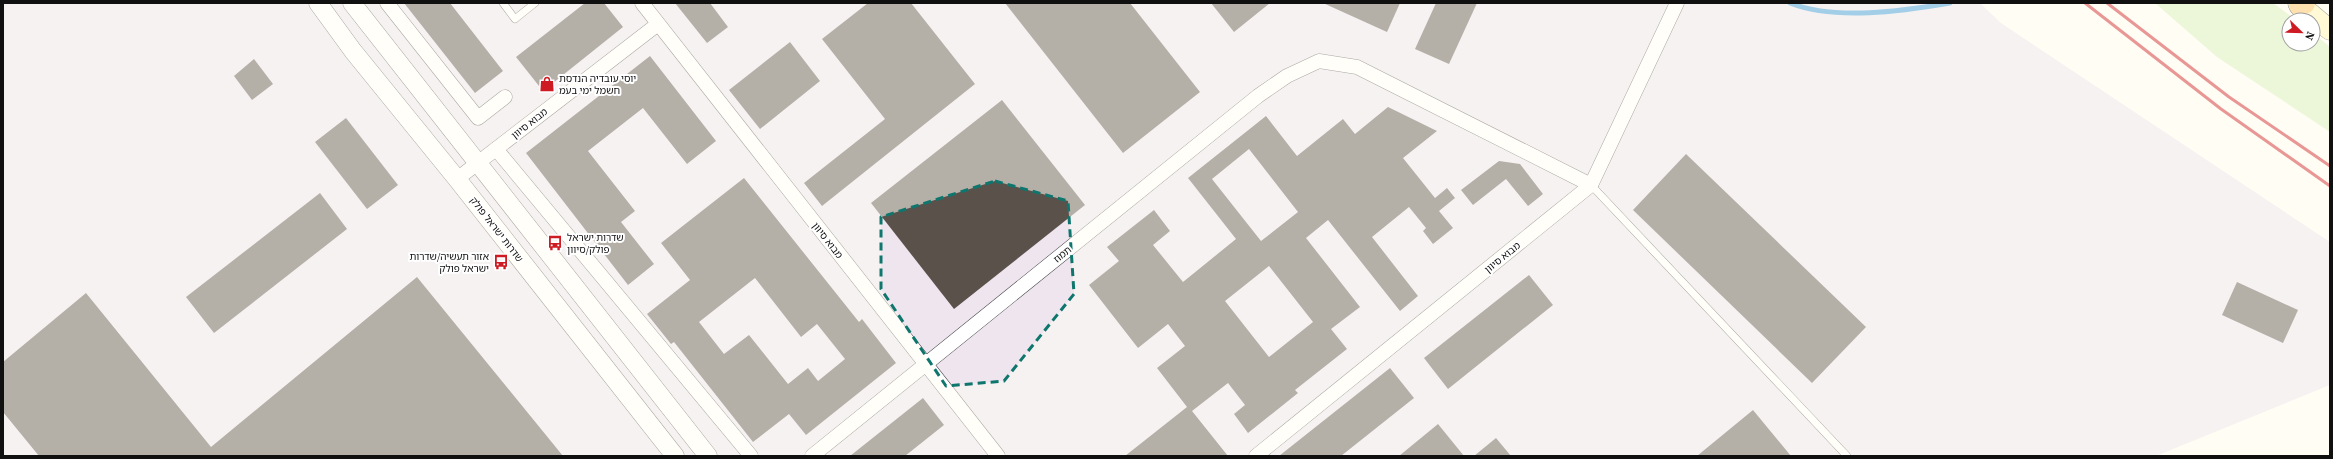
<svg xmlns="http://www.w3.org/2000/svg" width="2333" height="459" viewBox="0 0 2333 459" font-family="'Source Serif 4','Noto Sans Hebrew',serif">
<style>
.industrial{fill:#eee5ef}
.green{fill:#d4eeb9}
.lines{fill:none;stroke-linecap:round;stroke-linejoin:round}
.stream{stroke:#3496d9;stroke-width:5}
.building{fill:#5a514b;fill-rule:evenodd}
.service-casing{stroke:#434343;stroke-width:8}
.minor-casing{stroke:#434343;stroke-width:15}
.tertiary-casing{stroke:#434343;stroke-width:19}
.secondary-casing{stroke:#323232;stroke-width:21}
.trunk-casing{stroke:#212121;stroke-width:23}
.service{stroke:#fff;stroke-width:7}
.minor{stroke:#fff;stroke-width:14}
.tertiary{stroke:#fff;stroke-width:18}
.secondary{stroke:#fff6af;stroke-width:20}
.trunk{stroke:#ffbe5b;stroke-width:22}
.rail{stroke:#ce1b23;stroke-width:3}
.marked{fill:none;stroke:#0f766e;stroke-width:3;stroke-dasharray:8 5;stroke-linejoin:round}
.labels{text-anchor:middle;stroke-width:4;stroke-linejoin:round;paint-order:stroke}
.poi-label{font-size:10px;fill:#101010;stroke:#fff;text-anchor:start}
.street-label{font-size:10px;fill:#101010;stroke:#fff}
</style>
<rect width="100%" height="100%" fill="#fffdf4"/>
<polygon class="industrial" points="3,3 1980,3 2001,23 2330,242 2330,385 2156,456 3,456"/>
<polygon class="green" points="2155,3 2273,3 2296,20 2289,20 2289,44 2313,44 2313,33 2330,47 2330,132 2217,57"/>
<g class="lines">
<path class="stream" d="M1790,3c45,18 113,8 160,0"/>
</g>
<g class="building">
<polygon points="404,3 450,3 503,71 475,93"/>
<polygon points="585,3 604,3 623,27 543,91 516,57"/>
<polygon points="675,3 710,3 728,27 707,43"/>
<polygon points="868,3 911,3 975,84 822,206 804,183 885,119 822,39"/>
<polygon points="1005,3 1130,3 1200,92 1123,153"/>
<polygon points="1211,3 1270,3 1234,32"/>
<polygon points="1323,3 1400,3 1387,32"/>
<polygon points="1436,3 1477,3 1449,64 1415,49"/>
<polygon points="790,42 820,81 760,129 729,90"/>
<polygon points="650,56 716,141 687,164 643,108 588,151 635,211 621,222 654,264 628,285 526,153"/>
<polygon points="254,59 273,84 252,100 234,76"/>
<polygon points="1002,100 1085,205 954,309 871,203"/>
<path d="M1388,107l49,24 -34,27 32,40 12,-10 8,10 -16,13 14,17 -20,16 -10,-13 3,-3 -17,-21 -37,30 46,59 -18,15 -72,-91 -22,18 54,69 -29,22 16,20 -52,41 3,3 -50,40 -14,-19 11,-9 -17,-22 -36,28 36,45h-103l62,-49 -30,-39 28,-22 -17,-22 -30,24 -49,-63 30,-24 -12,-14 47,-37 16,21 -17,14 30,37 53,-43 -48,-61 78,-62 31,40 46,-37 12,15zM1249,149l49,63 -37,29 -49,-62zM1269,266l44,56 -44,35 -44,-56z"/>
<polygon points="346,118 398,185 367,209 315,142"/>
<polygon points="1686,154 1866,327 1812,383 1633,210"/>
<polygon points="1499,161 1520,164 1543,194 1528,206 1506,179 1473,205 1461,190"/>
<path d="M744,178l115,144 3,-3 34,44 -90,72 -17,-21 -36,28 -79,-100 -3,2 -24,-30 43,-34 -29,-37zM755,278l46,59 16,-13 28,35 -27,22 -10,-13 -20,16 -39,-49 -25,19 -25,-32z"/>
<polygon points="320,193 347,229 214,333 186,297"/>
<polygon points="1529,275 1553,305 1448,389 1424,358"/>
<polygon points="417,277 563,456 39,456 3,412 3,362 86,293 211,447"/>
<polygon points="2237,282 2298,310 2283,343 2222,315"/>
<polygon points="1390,368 1414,398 1341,456 1279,456"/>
<polygon points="923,398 944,425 905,456 850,456"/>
<polygon points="1753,410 1791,456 1697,456"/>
<polygon points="1438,424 1464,456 1399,456"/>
<polygon points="1496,438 1511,456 1474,456"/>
</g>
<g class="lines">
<g class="service-casing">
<g id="service">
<polyline points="503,3 515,19 535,3"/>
<polyline points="1591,185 1847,456"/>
</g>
</g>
<g class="minor-casing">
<g id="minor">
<polyline points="387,3 478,118 505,97"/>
<polyline points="642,3 998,456"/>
<polyline points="496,149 751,456"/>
<polyline points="457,179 658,24"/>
<polyline points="812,456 1258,96 1287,76 1319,61 1357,67 1591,185"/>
<polyline points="1256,456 1591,185 1677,3"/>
</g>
</g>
<g class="tertiary-casing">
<g id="tertiary">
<polyline points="318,3 353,51 457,179 675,456"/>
<polyline points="352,3 708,456"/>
</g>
</g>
<g class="secondary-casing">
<polyline id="secondary" points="2298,3 2330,30"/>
</g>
<g class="trunk-casing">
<polyline id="trunk" points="2300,5 2304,3"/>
</g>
<use href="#service" class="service"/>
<use href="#minor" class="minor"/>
<use href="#tertiary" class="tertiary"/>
<use href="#secondary" class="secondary"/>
<use href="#trunk" class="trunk"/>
<g class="rail">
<polyline points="2085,3 2221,109 2330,186"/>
<polyline points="2107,3 2229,97 2330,166"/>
</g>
</g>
<path d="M0 0H2333V459H0ZM995,181l73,20 6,93 -70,87 -58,5 -65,-97v-72z" fill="#fffdf4" fill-opacity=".55" fill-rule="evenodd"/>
<path class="marked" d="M995,181l73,20 6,93 -70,87 -58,5 -65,-97v-72z"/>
<defs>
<g id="shop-bare" transform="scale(1.2)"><path d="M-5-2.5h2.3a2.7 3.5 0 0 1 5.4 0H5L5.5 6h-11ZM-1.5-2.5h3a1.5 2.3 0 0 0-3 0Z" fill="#ce1b23" stroke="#fff" stroke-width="2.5" paint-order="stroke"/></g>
<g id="bus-bare" transform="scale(1.2)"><path d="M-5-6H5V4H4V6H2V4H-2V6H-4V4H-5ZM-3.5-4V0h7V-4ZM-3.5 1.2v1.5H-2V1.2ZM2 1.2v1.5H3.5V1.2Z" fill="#ce1b23" stroke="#fff" stroke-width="2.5" paint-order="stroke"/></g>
</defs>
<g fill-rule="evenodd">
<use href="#shop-bare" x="547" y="84"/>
<use href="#bus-bare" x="555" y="243"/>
<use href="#bus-bare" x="501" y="262"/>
</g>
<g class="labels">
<g class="poi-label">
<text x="559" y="82">יוסי עובדיה הנדסת<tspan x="559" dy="12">חשמל ימי בעמ</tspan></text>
<text x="567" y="241">שדרות ישראל<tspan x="567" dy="12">פולק/סיוון</tspan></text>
<text x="489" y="260" text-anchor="end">אזור תעשיה/שדרות<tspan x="489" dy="12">ישראל פולק</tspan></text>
</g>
<g class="street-label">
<text transform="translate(529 123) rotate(-38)" y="4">מבוא סיוון</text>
<text transform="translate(497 229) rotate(52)" y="4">שדרות ישראל פולק</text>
<text transform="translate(828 240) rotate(52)" y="4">מבוא סיוון</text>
<text transform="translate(1062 254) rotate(-39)" y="4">תמוז</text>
<text transform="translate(1502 257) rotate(-39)" y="4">מבוא סיוון</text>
</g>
</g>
<rect width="2333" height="459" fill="none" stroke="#101010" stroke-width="8"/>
<g transform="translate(2301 32) rotate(113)"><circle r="19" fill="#ffffff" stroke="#9f9f9f"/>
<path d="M0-3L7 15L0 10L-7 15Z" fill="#ce1b23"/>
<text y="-6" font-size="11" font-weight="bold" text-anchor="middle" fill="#101010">N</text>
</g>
</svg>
